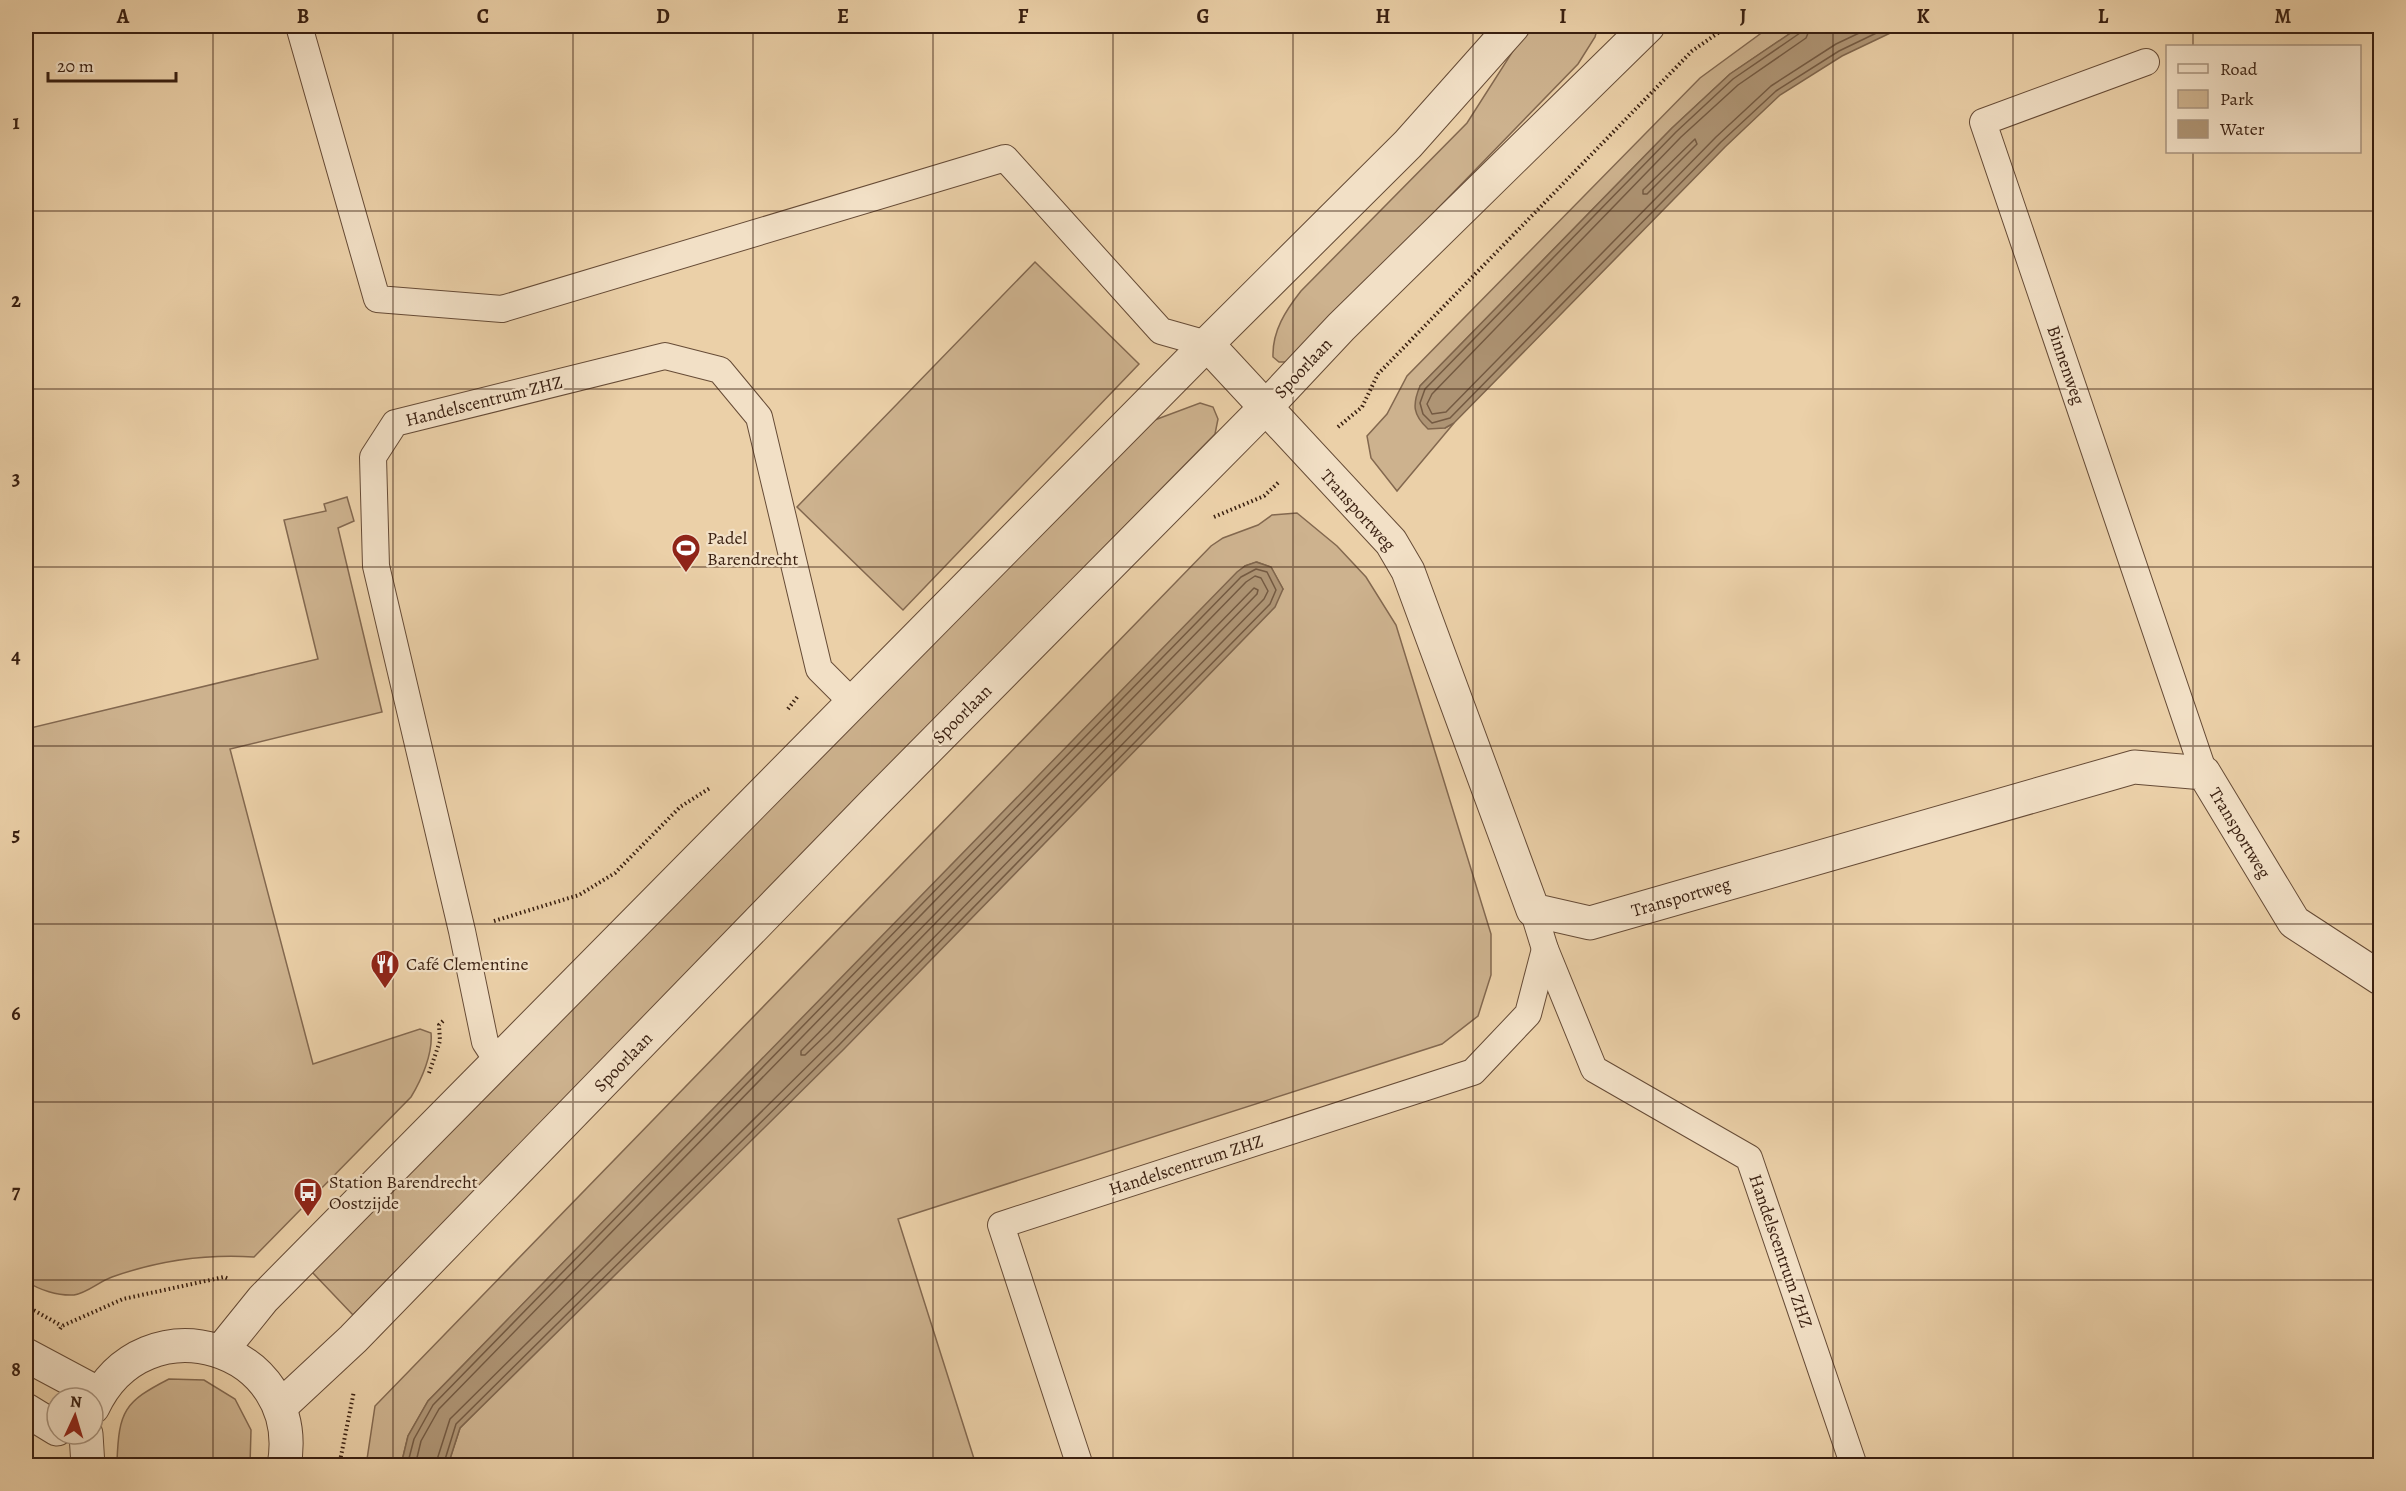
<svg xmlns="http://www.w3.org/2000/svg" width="2406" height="1491" viewBox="0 0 2406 1491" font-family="Alegreya,serif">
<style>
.green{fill:#cdb28e;stroke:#83684f;stroke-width:1.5}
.water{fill:#ae9474;stroke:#7f654c;stroke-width:1.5}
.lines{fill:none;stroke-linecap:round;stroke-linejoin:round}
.shore{stroke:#745a42;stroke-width:1.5}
.lane-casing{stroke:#664b36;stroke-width:28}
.street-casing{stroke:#664b36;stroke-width:35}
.path{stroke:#391f10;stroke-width:4;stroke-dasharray:1.5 3;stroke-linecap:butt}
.lane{stroke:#f2e0c6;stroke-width:26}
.street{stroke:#f2e0c6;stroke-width:33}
.grid{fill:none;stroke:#391f10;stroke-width:1.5;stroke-opacity:0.55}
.labels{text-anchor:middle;stroke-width:4.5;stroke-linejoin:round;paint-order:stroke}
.street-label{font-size:18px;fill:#391f10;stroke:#f2e0c6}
.poi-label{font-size:18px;fill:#391f10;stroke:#f2e0c6;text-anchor:start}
.neatline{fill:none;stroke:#391f10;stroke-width:2}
.grid-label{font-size:20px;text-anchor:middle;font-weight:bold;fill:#391f10}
</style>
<rect width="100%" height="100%" fill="#ebd0a8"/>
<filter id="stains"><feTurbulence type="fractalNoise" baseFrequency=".00333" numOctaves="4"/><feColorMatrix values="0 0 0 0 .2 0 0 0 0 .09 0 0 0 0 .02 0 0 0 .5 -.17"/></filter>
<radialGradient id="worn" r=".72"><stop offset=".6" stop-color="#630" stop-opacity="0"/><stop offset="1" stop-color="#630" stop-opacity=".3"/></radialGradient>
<g class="green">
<path d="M1529,26h69l-3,11 -17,27 -289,298h-10l-6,-5c-1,-26 13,-47 28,-66l166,-168z"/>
<polygon points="1771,26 1801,26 1730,74 1672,128 1420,386 1445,428 1454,423 1397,491 1371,458 1367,436 1387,414 1407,376 1700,78"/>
<polygon points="1035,262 1139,364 903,610 797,507"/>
<polygon points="1200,403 1213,407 1218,419 1215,434 353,1315 312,1272 1144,424"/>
<path d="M347,497l7,24 -16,7 44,184 -152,37 83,315 107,-35 11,4c2,20 -9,46 -20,64l-157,160c-47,-3 -97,4 -142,20 -12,4 -25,16 -38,18 -16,1 -35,-5 -48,-14v-552l292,-70 -34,-139 42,-9 -2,-7z"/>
<polygon points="1297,513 1337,546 1366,577 1396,625 1491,934 1491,975 1478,1016 1442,1044 898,1219 976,1465 448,1465 460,1428 1283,589 1271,567 1257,562 1245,566 428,1401 408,1436 401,1465 366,1466 375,1406 1211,546 1223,538 1258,525 1272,515"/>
<path d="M169,1379l35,1 31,19 16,31 -1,35h-131l-2,-4c2,-50 7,-59 52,-82z"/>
</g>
<g class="water">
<path d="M1801,26h104l-63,30 -62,39 -55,52 -271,276 -9,5 -17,1c-15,-14 -16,-24 -8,-43l252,-258 58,-54z"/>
<polygon points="1256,562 1271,567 1283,589 1275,607 844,1049 460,1428 448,1465 401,1465 408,1436 428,1401 1237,572 1245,566"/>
</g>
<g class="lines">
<g class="shore">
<polyline points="1803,26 1800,33 1733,79 1676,132 1425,389 1420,403 1423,414 1432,423 1450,418 1721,142 1776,91 1839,51 1891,26"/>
<polyline points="1811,26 1806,38 1738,85 1681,137 1432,394 1427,404 1432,414 1446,412 1716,137 1771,86 1836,44 1874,26"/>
<polygon points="1695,139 1697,144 1647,194 1643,194 1643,190"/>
<polygon points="1254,588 1258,590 1257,594 828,1033 805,1055 801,1055 801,1051"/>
<polyline points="407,1466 414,1439 433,1405 1241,577 1256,569 1267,572 1276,590 1270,604 839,1045 456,1424 443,1466"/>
<polyline points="415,1466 421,1441 439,1409 1246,582 1255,576 1261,578 1268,591 1264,599 834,1040 450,1419 435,1466"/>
</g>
<g class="lane-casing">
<g id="lane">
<polyline points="299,26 377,299 502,309 1005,158 1161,331 1207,344"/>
<polyline points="2146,62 1983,122 2204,773"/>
<polyline points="1533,910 1545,949 1594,1069 1749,1158 1854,1466"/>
<polyline points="498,1062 485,1042 462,931 376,566 373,457 395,423 665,356 720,370 759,417 819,669 852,702"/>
<polyline points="1080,1466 1001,1225 1473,1072 1528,1014 1545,949"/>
</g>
</g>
<g class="street-casing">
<g id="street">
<polyline points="1207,344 1391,542 1408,571 1533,910 1590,923 2134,767 2204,773 2294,922 2380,978"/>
<polyline points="221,1351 263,1299 1207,344 1408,144 1513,26"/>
<polyline points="26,1355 99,1394"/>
<path d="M93,1407c51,-110 213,-61 191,59"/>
<polyline points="280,1407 353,1339 874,803 1265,408 1341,327 1648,26"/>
<polyline points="26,1410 57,1429"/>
<polyline points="86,1434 88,1466"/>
</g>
</g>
<g class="path">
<polyline points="1338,427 1362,407 1378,374 1692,51 1728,26"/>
<polyline points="1214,517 1264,496 1280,481"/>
<polyline points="788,709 798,696"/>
<polyline points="494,921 579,895 615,873 680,807 710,788"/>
<polyline points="429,1073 440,1041 439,1025 445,1019"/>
<polyline points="26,1306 62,1326"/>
<polyline points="60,1329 62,1326 123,1299 224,1277 229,1279"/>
<polyline points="339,1466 354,1391"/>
</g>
<use href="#lane" class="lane"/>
<use href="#street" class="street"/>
</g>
<path class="grid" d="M213,26v1440M393,26v1440M573,26v1440M753,26v1440M933,26v1440M1113,26v1440M1293,26v1440M1473,26v1440M1653,26v1440M1833,26v1440M2013,26v1440M2193,26v20M2193,152v1314M26,211h2354M26,389h2354M26,567h2354M26,746h2354M26,924h2354M26,1102h2354M26,1280h2354"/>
<defs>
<g id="stadium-pin" transform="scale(1.5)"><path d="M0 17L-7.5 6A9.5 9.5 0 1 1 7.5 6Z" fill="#8f2418" stroke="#f2e0c6"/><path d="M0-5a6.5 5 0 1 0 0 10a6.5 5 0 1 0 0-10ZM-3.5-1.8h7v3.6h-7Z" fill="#fff"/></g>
<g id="restaurant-pin" transform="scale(1.5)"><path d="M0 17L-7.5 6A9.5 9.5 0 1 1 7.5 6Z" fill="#8f2418" stroke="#f2e0c6"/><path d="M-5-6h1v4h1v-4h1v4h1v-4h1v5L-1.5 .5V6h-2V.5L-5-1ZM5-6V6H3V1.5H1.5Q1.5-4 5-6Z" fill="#fff"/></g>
<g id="bus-pin" transform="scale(1.5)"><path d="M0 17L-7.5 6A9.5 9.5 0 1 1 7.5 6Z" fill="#8f2418" stroke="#f2e0c6"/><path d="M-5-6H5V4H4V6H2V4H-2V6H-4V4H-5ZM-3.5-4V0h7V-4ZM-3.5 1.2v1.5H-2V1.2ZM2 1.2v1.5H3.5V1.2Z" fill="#fff"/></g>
</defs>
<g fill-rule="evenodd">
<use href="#stadium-pin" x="686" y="548"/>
<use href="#restaurant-pin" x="385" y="964"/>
<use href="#bus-pin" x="308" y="1192"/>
</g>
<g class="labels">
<g class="street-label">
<text transform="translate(2066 365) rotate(71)" y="6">Binnenweg</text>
<text transform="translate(1303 368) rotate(-47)" y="6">Spoorlaan</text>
<text transform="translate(484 401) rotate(-14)" y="6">Handelscentrum ZHZ</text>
<text transform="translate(1358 510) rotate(48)" y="6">Transportweg</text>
<text transform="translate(962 714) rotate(-45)" y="6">Spoorlaan</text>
<text transform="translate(2240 833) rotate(59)" y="6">Transportweg</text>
<text transform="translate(1681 897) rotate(-16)" y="6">Transportweg</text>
<text transform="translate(623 1062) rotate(-46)" y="6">Spoorlaan</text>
<text transform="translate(1186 1165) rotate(-18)" y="6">Handelscentrum ZHZ</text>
<text transform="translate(1781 1251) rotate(71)" y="6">Handelscentrum ZHZ</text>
</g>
<g class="poi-label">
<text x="707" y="544">Padel<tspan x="707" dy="21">Barendrecht</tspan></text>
<text x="406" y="970">Café Clementine</text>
<text x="329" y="1188">Station Barendrecht<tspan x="329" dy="21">Oostzijde</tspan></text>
</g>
</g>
<rect width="2406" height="1491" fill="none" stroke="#ebd0a8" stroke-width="66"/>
<rect x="2166" y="45" width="195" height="108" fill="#f2e0c6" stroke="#a8937d" stroke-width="1.5"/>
<rect x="2178" y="64" width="30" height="9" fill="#f2e0c6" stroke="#a8937d" stroke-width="1.5"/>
<text x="2220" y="75" font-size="18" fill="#391f10">Road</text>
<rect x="2178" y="90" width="30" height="18" fill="#cdb28e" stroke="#a8937d" stroke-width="1.5"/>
<text x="2220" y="105" font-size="18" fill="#391f10">Park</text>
<rect x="2178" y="120" width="30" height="18" fill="#ae9474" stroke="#a8937d" stroke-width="1.5"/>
<text x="2220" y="135" font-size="18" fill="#391f10">Water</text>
<g transform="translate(75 1416) rotate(4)"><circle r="28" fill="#f2e0c6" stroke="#a8937d" stroke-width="1.5"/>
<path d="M0-4.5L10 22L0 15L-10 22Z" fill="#8f2418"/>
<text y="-9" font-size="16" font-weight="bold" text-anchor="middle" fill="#391f10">N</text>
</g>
<path d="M48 72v9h128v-9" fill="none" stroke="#391f10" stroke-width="3"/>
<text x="57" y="72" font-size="18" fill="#391f10" stroke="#f2e0c6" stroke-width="4.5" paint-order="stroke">20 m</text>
<rect x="33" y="33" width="2340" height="1425" class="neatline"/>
<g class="grid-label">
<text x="123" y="23">A</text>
<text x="303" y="23">B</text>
<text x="483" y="23">C</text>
<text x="663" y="23">D</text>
<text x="843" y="23">E</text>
<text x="1023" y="23">F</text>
<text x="1203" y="23">G</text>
<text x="1383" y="23">H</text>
<text x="1563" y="23">I</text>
<text x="1743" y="23">J</text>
<text x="1923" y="23">K</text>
<text x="2103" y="23">L</text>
<text x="2283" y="23">M</text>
<text x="16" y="129">1</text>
<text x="16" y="307">2</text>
<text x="16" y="485">3</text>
<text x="16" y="663">4</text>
<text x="16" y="841">5</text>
<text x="16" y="1020">6</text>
<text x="16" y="1198">7</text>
<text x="16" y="1376">8</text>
</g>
<rect width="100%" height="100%" filter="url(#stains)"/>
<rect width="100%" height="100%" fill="url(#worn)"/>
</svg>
